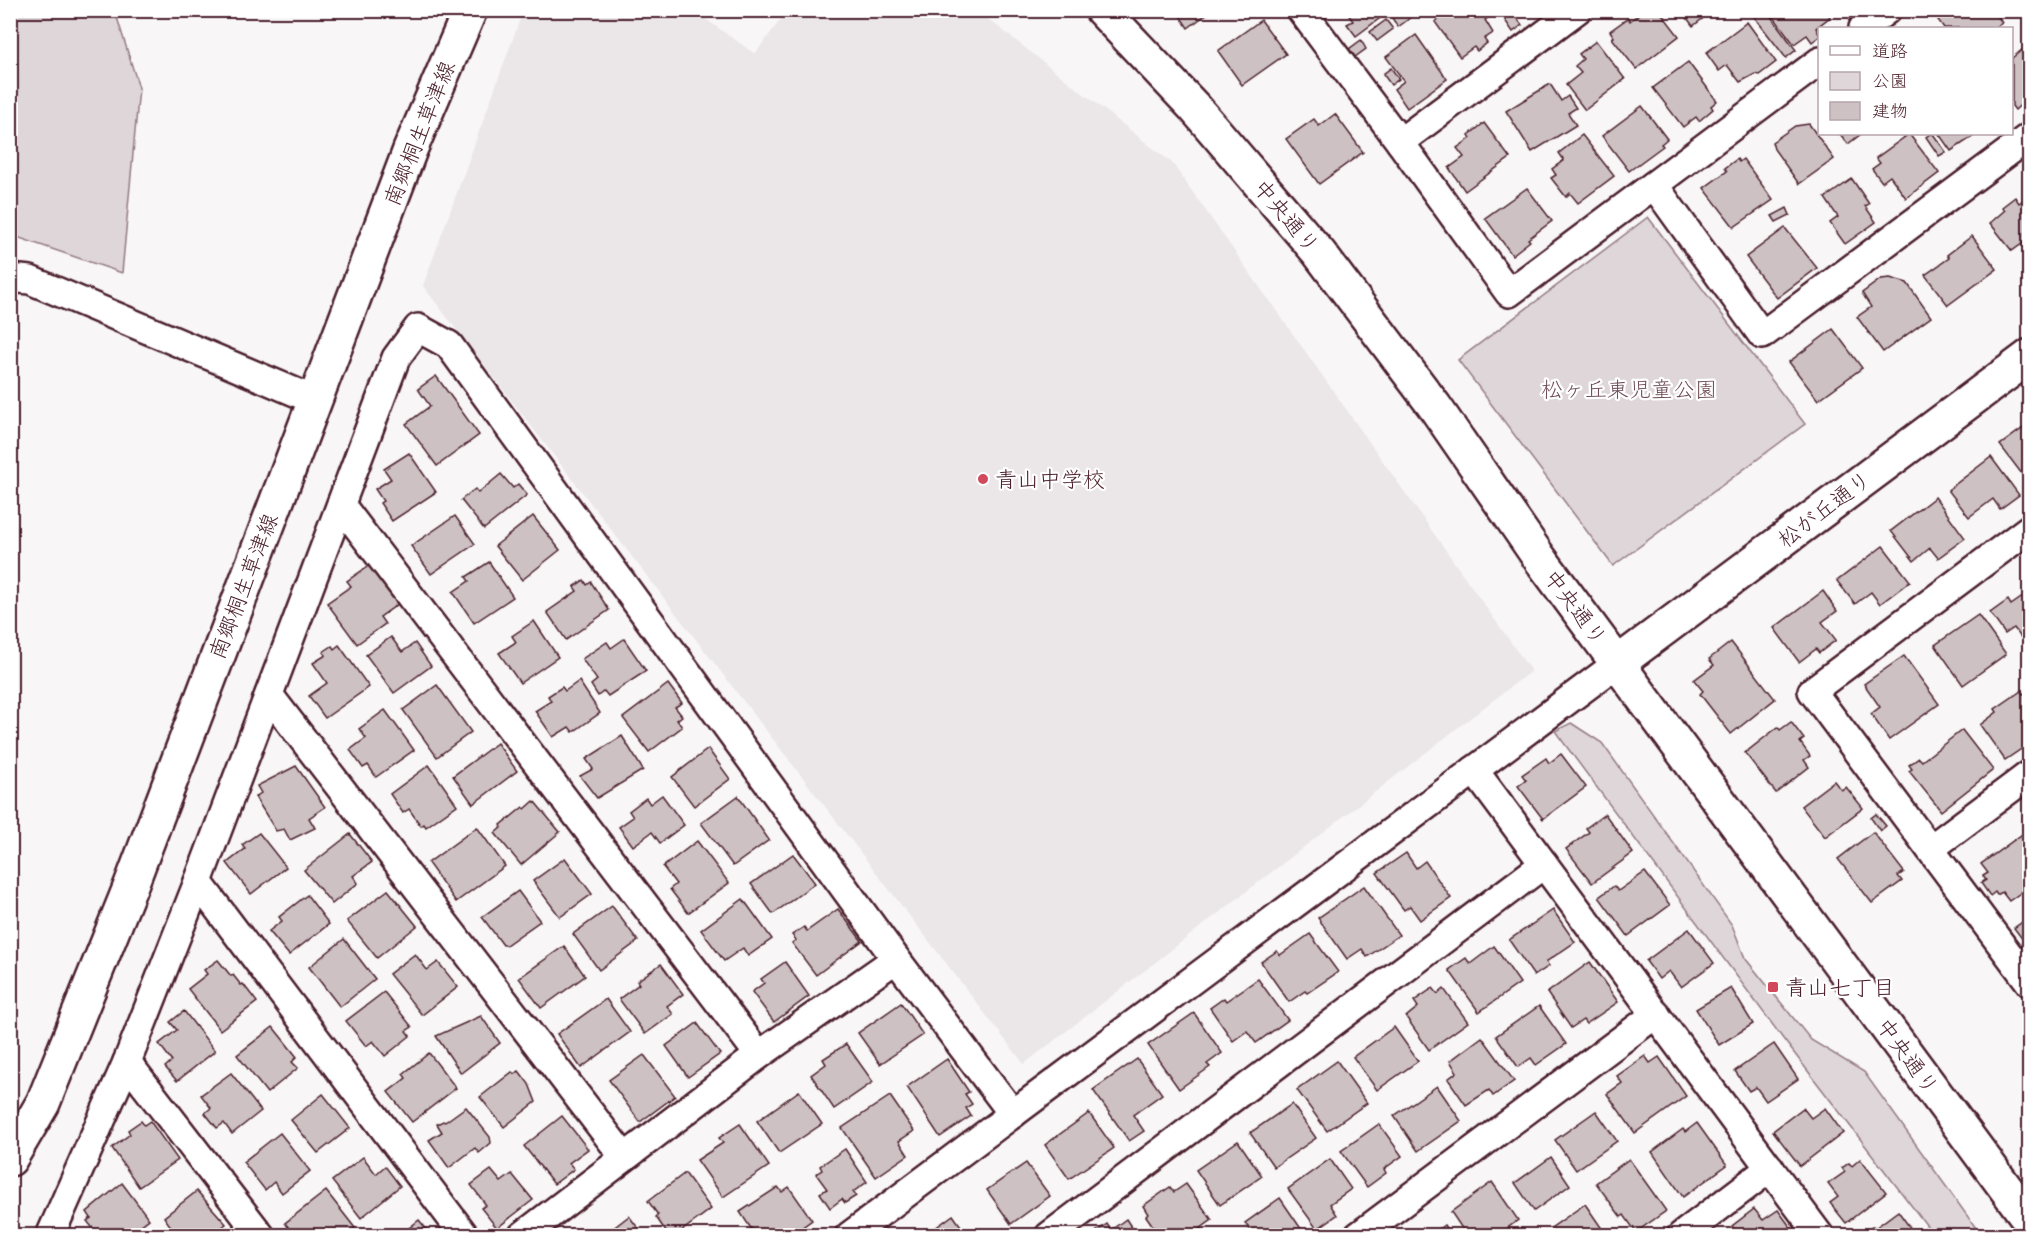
<svg xmlns="http://www.w3.org/2000/svg" width="2040" height="1246" viewBox="0 0 2040 1246" font-family="'Gochi Hand','Klee One',sans-serif">
<style>
.built{fill:#ebe6e8}
.green{fill:#ded6d9;stroke:#947a82;stroke-width:1.5}
.building{fill:#cdc1c4;stroke:#4a1f2b;stroke-width:1.5}
.lines{fill:none;stroke-linecap:round;stroke-linejoin:round}
.street-casing{stroke:#4a1f2b;stroke-width:32}
.secondary-casing{stroke:#4a1f2b;stroke-width:38}
.street{stroke:#fff;stroke-width:27}
.secondary{stroke:#fff;stroke-width:33}
.poi-dot{fill:#d1495b;stroke:#fff;stroke-width:2}
.labels{text-anchor:middle;stroke-width:4.5;stroke-linejoin:round;paint-order:stroke}
.street-label{font-size:22px;fill:#4a1f2b;stroke:#fff}
.park-label{font-size:22px;fill:#6f4d56;stroke:#fff}
.poi-label{font-size:22px;fill:#4a1f2b;stroke:#fff;text-anchor:start}
</style>
<rect width="100%" height="100%" fill="#f8f6f7"/>
<filter id="ink" filterUnits="userSpaceOnUse"><feTurbulence type="fractalNoise" baseFrequency=".0167" numOctaves="2"/><feDisplacementMap in="SourceGraphic" scale="12" xChannelSelector="R" yChannelSelector="G"/><feConvolveMatrix kernelMatrix="1 2 1 2 8 2 1 2 1" color-interpolation-filters="sRGB"/></filter>
<g filter="url(#ink)">
<polygon class="built" points="523,11 694,11 755,54 787,11 978,11 1172,163 1531,671 1024,1064 423,286"/>
<g class="green">
<polygon points="11,10 115,11 139,88 122,273 11,235"/>
<polygon points="1648,217 1805,424 1613,566 1458,360"/>
<polygon points="1571,723 1602,743 1732,925 1745,958 1811,1040 1864,1072 1981,1235 1934,1235 1784,1040 1555,731"/>
</g>
<g class="building">
<polygon points="1176,10 1212,10 1188,28"/>
<polygon points="1345,10 1391,10 1356,36 1347,24 1353,21"/>
<polygon points="1402,10 1411,10 1414,15 1398,27 1392,18"/>
<polygon points="1451,10 1489,10 1492,15 1485,20 1493,33 1484,39 1487,43 1477,51 1474,47 1460,57 1435,22"/>
<polygon points="1498,10 1511,10 1522,25 1513,32"/>
<polygon points="1644,10 1659,10 1679,36 1636,69 1612,38 1614,37 1610,31 1628,18 1630,21"/>
<polygon points="1681,10 1714,10 1693,26"/>
<polygon points="1757,10 1766,10 1796,50 1786,58 1752,14"/>
<polygon points="1771,10 1825,10 1830,17 1816,28 1820,36 1812,42 1807,35 1794,44 1770,12"/>
<polygon points="1937,10 1994,10 2002,23 1996,27 1997,28 1944,28 1933,13"/>
<polygon points="1261,20 1286,54 1242,85 1218,51"/>
<polygon points="1386,20 1393,29 1377,41 1370,32"/>
<polygon points="1747,22 1776,62 1759,75 1755,74 1740,82 1727,65 1719,71 1706,53"/>
<polygon points="1416,35 1447,79 1407,108 1394,89 1404,81 1386,57"/>
<polygon points="1361,40 1366,49 1355,57 1349,49"/>
<polygon points="1596,41 1625,79 1585,110 1566,85 1581,73 1575,66 1583,59 1579,54"/>
<polygon points="2023,49 2026,53 2030,51 2030,104 2025,101 2015,110 2012,106 2012,58"/>
<polygon points="1688,62 1717,101 1711,106 1713,109 1699,121 1696,117 1683,127 1653,88"/>
<polygon points="1391,68 1399,79 1391,85 1383,74"/>
<polygon points="1550,84 1561,101 1568,96 1576,108 1568,113 1576,125 1532,152 1506,111"/>
<polygon points="1642,106 1667,139 1661,144 1663,146 1629,171 1602,136"/>
<polygon points="1335,114 1363,152 1319,184 1286,139 1314,119 1319,126"/>
<polygon points="1484,123 1510,158 1465,191 1449,168 1464,157 1457,148 1471,138 1469,135"/>
<polygon points="1809,124 1834,159 1799,184 1774,149 1772,142 1795,126"/>
<polygon points="1840,134 1861,134 1848,144"/>
<polygon points="1909,134 1939,173 1906,198 1890,176 1882,182 1872,169 1880,163 1876,158"/>
<polygon points="1930,134 1933,134 1946,152 1939,156 1926,137"/>
<polygon points="1939,134 1977,134 1951,151"/>
<polygon points="1582,135 1614,176 1578,203 1570,193 1566,197 1551,178 1556,175 1552,169 1564,160 1559,153"/>
<polygon points="1737,159 1739,162 1743,159 1773,200 1734,227 1704,188 1727,171 1725,168"/>
<polygon points="1852,179 1869,204 1865,206 1876,222 1845,244 1830,223 1838,217 1825,198"/>
<polygon points="1527,188 1552,221 1528,239 1530,241 1512,255 1485,218"/>
<polygon points="2030,195 2030,238 2012,251 1990,223 2005,210 2002,207 2015,197 2019,203"/>
<polygon points="1787,208 1790,215 1776,222 1772,216"/>
<polygon points="1785,228 1817,268 1777,298 1746,257"/>
<polygon points="1972,236 1997,269 1948,305 1925,275 1949,258 1947,255"/>
<polygon points="1890,278 1907,283 1931,317 1883,352 1857,317 1871,307 1862,293 1881,279"/>
<polygon points="1833,329 1862,368 1818,400 1789,362"/>
<polygon points="436,376 479,435 437,466 406,424 430,406 418,389"/>
<polygon points="2030,423 2030,475 2025,478 2000,445"/>
<polygon points="409,453 436,492 392,521 380,503 383,501 375,489 391,479 384,469"/>
<polygon points="1991,457 2019,495 2000,509 1993,499 1969,517 1948,490"/>
<polygon points="501,474 513,488 518,484 527,495 484,529 461,500 475,489 478,493"/>
<polygon points="1935,497 1965,538 1938,558 1930,548 1914,561 1891,531"/>
<polygon points="455,516 475,544 431,574 411,546"/>
<polygon points="533,516 560,550 522,580 495,546"/>
<polygon points="1883,546 1910,581 1880,604 1871,592 1855,604 1837,581"/>
<polygon points="489,562 513,597 474,623 453,592 469,581 466,577"/>
<polygon points="370,565 398,604 380,617 385,624 357,644 327,603 351,586 347,581"/>
<polygon points="584,580 587,585 591,582 609,610 566,640 547,612 577,591 574,587"/>
<polygon points="1823,591 1837,611 1822,622 1836,640 1819,653 1816,649 1799,662 1774,628"/>
<polygon points="2030,592 2030,640 2025,643 2014,628 2005,634 1990,613 2008,600 2011,605"/>
<polygon points="1978,615 2006,654 1963,685 1935,645"/>
<polygon points="534,621 558,657 520,683 499,653 516,642 512,636"/>
<polygon points="391,637 402,652 415,643 431,666 394,693 366,655"/>
<polygon points="624,639 646,671 608,696 604,691 598,696 591,685 597,680 582,659 607,642 611,648"/>
<polygon points="1731,642 1775,699 1731,734 1700,694 1703,691 1694,680 1714,665 1709,659"/>
<polygon points="339,645 369,687 325,718 309,696 327,683 313,663 326,655 323,652 332,646 334,649"/>
<polygon points="1904,656 1939,704 1889,740 1871,714 1880,707 1864,684"/>
<polygon points="579,681 600,713 573,732 569,727 553,737 535,711 551,701 548,696 562,687 565,691"/>
<polygon points="668,684 682,703 675,707 682,716 677,720 682,727 649,752 623,718"/>
<polygon points="437,685 471,732 437,757 403,710"/>
<polygon points="2021,691 2023,694 2027,692 2030,695 2030,743 2005,760 1980,725 1997,712 1995,709"/>
<polygon points="385,710 414,750 376,777 368,765 363,768 350,750 366,738 359,729"/>
<polygon points="1791,722 1804,739 1800,742 1810,756 1804,760 1809,767 1776,793 1745,753 1778,727 1780,730"/>
<polygon points="1962,730 1993,770 1941,811 1909,771 1912,769 1909,765 1919,758 1922,761"/>
<polygon points="622,736 643,770 597,798 580,776 593,769 586,759"/>
<polygon points="497,743 517,771 473,804 453,776"/>
<polygon points="708,749 730,779 694,806 672,777"/>
<polygon points="1561,754 1586,787 1543,819 1518,786 1526,780 1522,775 1546,758 1549,763"/>
<polygon points="429,765 457,805 426,827 424,824 421,826 409,809 403,813 390,794"/>
<polygon points="296,766 325,807 309,818 315,828 290,840 284,829 276,831 255,797 261,793 257,786"/>
<polygon points="1834,781 1841,790 1846,787 1863,808 1825,837 1801,806"/>
<polygon points="662,795 684,825 660,843 652,832 633,846 619,827 633,817 629,811 646,798 650,804"/>
<polygon points="738,796 769,840 733,866 701,823"/>
<polygon points="534,801 560,832 521,865 495,833 502,827 501,825 523,807 525,809"/>
<polygon points="1605,814 1633,853 1592,883 1566,849 1589,832 1586,828"/>
<polygon points="1876,814 1886,826 1880,831 1871,818"/>
<polygon points="477,827 505,866 456,902 428,863"/>
<polygon points="2028,830 2030,868 2022,874 2030,886 2009,901 2002,892 1997,895 1995,892 1990,896 1981,883 1986,880 1983,876 1988,873 1981,864"/>
<polygon points="1873,832 1904,872 1898,876 1902,881 1872,903 1838,859"/>
<polygon points="259,833 286,867 251,894 227,863 245,849 242,845"/>
<polygon points="350,834 372,862 353,876 358,883 332,904 304,870"/>
<polygon points="697,841 729,883 688,913 670,889 676,884 663,867"/>
<polygon points="1406,853 1416,868 1425,861 1451,898 1420,920 1410,906 1404,910 1377,873"/>
<polygon points="793,854 815,883 773,914 751,884"/>
<polygon points="565,858 592,894 560,917 533,881"/>
<polygon points="1645,872 1670,905 1628,936 1599,897 1614,886 1618,891"/>
<polygon points="1364,886 1399,935 1367,957 1362,949 1347,959 1318,918"/>
<polygon points="388,890 417,926 377,958 347,921"/>
<polygon points="518,891 540,921 506,945 503,945 482,917"/>
<polygon points="307,895 329,924 289,955 269,931 282,921 279,917"/>
<polygon points="743,899 772,939 748,956 743,948 724,961 701,930"/>
<polygon points="612,906 638,941 599,970 573,934"/>
<polygon points="838,909 862,941 816,975 792,943 796,940 792,935 804,927 807,931"/>
<polygon points="1553,910 1575,942 1546,962 1549,966 1534,976 1509,940"/>
<polygon points="2030,912 2030,949 2014,928 2025,920 2023,917"/>
<polygon points="1689,929 1714,963 1681,987 1669,971 1659,979 1646,961"/>
<polygon points="1310,934 1338,972 1307,993 1305,991 1289,1002 1261,962 1277,951 1280,955"/>
<polygon points="344,939 375,979 340,1007 309,967"/>
<polygon points="564,946 585,976 541,1008 519,978"/>
<polygon points="1494,946 1520,983 1479,1012 1449,970 1466,958 1470,964"/>
<polygon points="415,954 427,970 438,962 458,987 422,1015 389,974"/>
<polygon points="218,960 231,976 233,975 241,985 243,984 257,1002 220,1030 188,989 207,974 204,970"/>
<polygon points="785,962 809,996 774,1022 752,992 764,983 761,979"/>
<polygon points="1590,962 1618,1002 1586,1024 1583,1020 1571,1028 1547,993"/>
<polygon points="661,964 683,994 667,1006 673,1014 645,1034 619,999 639,984 637,981"/>
<polygon points="1258,979 1288,1020 1256,1043 1247,1031 1233,1041 1210,1008 1224,998 1226,1001"/>
<polygon points="1433,988 1438,994 1444,989 1468,1022 1429,1050 1406,1017 1418,1007 1414,1001"/>
<polygon points="1731,988 1753,1024 1719,1045 1696,1009"/>
<polygon points="384,992 412,1027 406,1031 410,1036 385,1056 373,1041 366,1046 346,1021"/>
<polygon points="606,999 630,1032 581,1068 557,1034"/>
<polygon points="901,1003 923,1035 880,1064 858,1033"/>
<polygon points="1539,1006 1566,1044 1536,1065 1531,1058 1518,1067 1496,1036"/>
<polygon points="184,1011 215,1051 177,1081 165,1067 172,1061 159,1044 177,1030 170,1022"/>
<polygon points="1194,1013 1222,1053 1207,1064 1210,1067 1179,1089 1148,1045"/>
<polygon points="481,1016 500,1043 461,1073 436,1036"/>
<polygon points="697,1023 720,1054 688,1077 666,1046"/>
<polygon points="273,1027 297,1057 292,1062 298,1068 267,1093 237,1055"/>
<polygon points="1394,1027 1418,1061 1377,1090 1353,1057"/>
<polygon points="1482,1037 1514,1081 1493,1096 1489,1090 1466,1105 1448,1079 1457,1072 1450,1061"/>
<polygon points="846,1044 873,1082 834,1109 811,1075 826,1064 823,1059"/>
<polygon points="1774,1044 1798,1079 1766,1101 1756,1087 1749,1091 1735,1071"/>
<polygon points="429,1053 456,1088 412,1122 388,1092 406,1078 403,1074"/>
<polygon points="644,1055 675,1096 640,1122 609,1080"/>
<polygon points="1645,1056 1650,1063 1659,1057 1686,1096 1635,1133 1607,1094 1622,1083 1617,1076"/>
<polygon points="947,1059 969,1092 965,1094 972,1104 966,1108 971,1116 940,1137 907,1087"/>
<polygon points="1137,1059 1162,1094 1133,1115 1144,1131 1129,1141 1093,1090"/>
<polygon points="1337,1061 1367,1103 1327,1131 1297,1090"/>
<polygon points="519,1071 529,1084 536,1102 504,1127 480,1097 512,1072 514,1074"/>
<polygon points="231,1073 261,1111 232,1134 224,1123 217,1128 205,1113 211,1108 201,1095"/>
<polygon points="1437,1086 1461,1121 1418,1151 1394,1116"/>
<polygon points="799,1091 822,1124 779,1153 757,1121"/>
<polygon points="323,1094 350,1128 318,1153 291,1120"/>
<polygon points="890,1096 914,1131 899,1141 908,1155 876,1177 842,1128"/>
<polygon points="1292,1104 1316,1138 1274,1167 1250,1133"/>
<polygon points="466,1107 490,1137 491,1143 479,1153 475,1148 449,1168 429,1140 442,1132 437,1124 443,1121 445,1122"/>
<polygon points="1803,1108 1811,1118 1825,1108 1843,1133 1800,1166 1773,1131"/>
<polygon points="1596,1111 1617,1141 1576,1170 1555,1140"/>
<polygon points="1089,1113 1114,1148 1069,1179 1045,1145"/>
<polygon points="562,1116 588,1149 569,1163 574,1169 554,1184 524,1146"/>
<polygon points="141,1121 144,1125 150,1121 178,1160 139,1187 112,1148 130,1134 128,1130"/>
<polygon points="1697,1123 1727,1165 1683,1197 1652,1152 1683,1129 1685,1132"/>
<polygon points="740,1124 769,1166 723,1197 697,1160 723,1143 719,1138"/>
<polygon points="1379,1124 1402,1156 1384,1169 1386,1173 1367,1187 1341,1151"/>
<polygon points="280,1133 310,1171 282,1193 274,1182 265,1190 243,1162"/>
<polygon points="1238,1141 1262,1176 1220,1205 1196,1170"/>
<polygon points="845,1149 867,1182 853,1192 856,1196 845,1203 842,1199 830,1208 820,1193 827,1189 816,1174 822,1170 820,1166"/>
<polygon points="363,1157 376,1174 385,1166 400,1186 361,1218 332,1181"/>
<polygon points="1551,1157 1570,1185 1534,1211 1515,1183"/>
<polygon points="1330,1159 1351,1189 1330,1204 1337,1215 1317,1229 1288,1189"/>
<polygon points="1629,1159 1666,1211 1636,1232 1624,1215 1621,1217 1596,1183"/>
<polygon points="1860,1159 1886,1192 1846,1223 1830,1203 1838,1197 1828,1184 1845,1172 1842,1168 1849,1163 1852,1166"/>
<polygon points="1026,1163 1050,1196 1011,1224 987,1190"/>
<polygon points="491,1170 501,1182 512,1174 533,1200 497,1228 481,1208 486,1205 471,1185"/>
<polygon points="685,1173 711,1209 675,1236 669,1236 656,1217 658,1215 648,1201"/>
<polygon points="1492,1182 1518,1220 1497,1236 1467,1236 1451,1212"/>
<polygon points="122,1183 149,1219 127,1236 99,1236 87,1221 91,1218 87,1212"/>
<polygon points="1186,1184 1212,1220 1190,1236 1160,1236 1146,1216 1148,1214 1143,1206 1170,1187 1174,1192"/>
<polygon points="778,1187 782,1192 789,1187 812,1220 790,1236 756,1236 740,1212"/>
<polygon points="197,1191 226,1224 211,1236 175,1236 176,1234 164,1217"/>
<polygon points="326,1191 355,1228 346,1236 295,1236 285,1223"/>
<polygon points="1280,1198 1306,1236 1254,1236 1245,1223"/>
<polygon points="1585,1204 1607,1236 1557,1236 1551,1228"/>
<polygon points="1754,1209 1763,1220 1778,1210 1797,1236 1739,1236 1732,1226"/>
<polygon points="1898,1211 1916,1236 1862,1236 1873,1226 1875,1228"/>
<polygon points="953,1215 968,1236 924,1236"/>
<polygon points="629,1216 644,1236 603,1236"/>
<polygon points="1126,1219 1137,1236 1090,1236 1107,1224 1111,1230"/>
<polygon points="419,1220 432,1236 399,1236"/>
<polygon points="1444,1225 1451,1236 1429,1236"/>
</g>
<g class="lines">
<g class="street-casing">
<g id="street">
<polyline points="1301,10 1400,142 1509,293 1820,61"/>
<polyline points="1863,28 1887,10"/>
<polyline points="1400,142 1577,10"/>
<polyline points="1654,185 1762,335 2030,136"/>
<polyline points="10,278 30,280 314,400"/>
<polyline points="341,505 759,1055"/>
<polyline points="2030,528 1812,691 2030,983"/>
<polyline points="269,695 624,1157"/>
<polyline points="1474,770 1820,1236"/>
<polyline points="1930,849 2030,774"/>
<polyline points="198,882 465,1236"/>
<polyline points="127,1062 261,1236"/>
<polyline points="50,1236 127,1062 198,882 396,358 418,328 449,345 896,959 1013,1114"/>
<polyline points="522,1236 759,1055 896,959"/>
<polyline points="849,1236 1618,663"/>
<polyline points="1049,1236 1544,864"/>
<polyline points="1358,1236 1656,1014"/>
<polyline points="1681,1236 1770,1168"/>
</g>
</g>
<g class="secondary-casing">
<g id="secondary">
<polyline points="1102,10 1195,108 1319,253 1435,407 1538,556 2030,1221"/>
<polyline points="1618,663 2030,356"/>
<polyline points="10,1159 43,1103 131,885 410,150 470,10"/>
</g>
</g>
<use href="#street" class="street"/>
<use href="#secondary" class="secondary"/>
</g>
</g>
<g class="poi-dot">
<circle cx="983" cy="479" r="6"/>
<rect x="1767" y="981" width="12" height="12" rx="3"/>
</g>
<g class="labels">
<g class="street-label">
<text transform="translate(419 133) rotate(-68)" y="8">南郷桐生草津線</text>
<text transform="translate(1287 216) rotate(50)" y="8">中央通り</text>
<text transform="translate(1824 509) rotate(-37)" y="8">松が丘通り</text>
<text transform="translate(243 586) rotate(-69)" y="8">南郷桐生草津線</text>
<text transform="translate(1576 607) rotate(53)" y="8">中央通り</text>
<text transform="translate(1908 1056) rotate(54)" y="8">中央通り</text>
</g>
<g class="park-label">
<text x="1629" y="397">松ヶ丘東児童公園</text>
</g>
<g class="poi-label">
<text x="995" y="487">青山中学校</text>
<text x="1785" y="995">青山七丁目</text>
</g>
</g>
<rect width="2040" height="1246" fill="none" stroke="#fff" stroke-width="36"/>
<rect x="18" y="18" width="2004" height="1210" fill="none" stroke="#4a1f2b" stroke-width="2" filter="url(#ink)"/>
<rect x="1818" y="27" width="195" height="108" fill="#ffffff" stroke="#b7a5aa" stroke-width="1.5"/>
<rect x="1830" y="46" width="30" height="9" fill="#ffffff" stroke="#b7a5aa" stroke-width="1.5"/>
<text x="1872" y="57" font-size="18" fill="#4a1f2b">道路</text>
<rect x="1830" y="72" width="30" height="18" fill="#ded6d9" stroke="#b7a5aa" stroke-width="1.5"/>
<text x="1872" y="87" font-size="18" fill="#4a1f2b">公園</text>
<rect x="1830" y="102" width="30" height="18" fill="#cdc1c4" stroke="#b7a5aa" stroke-width="1.5"/>
<text x="1872" y="117" font-size="18" fill="#4a1f2b">建物</text>
</svg>
